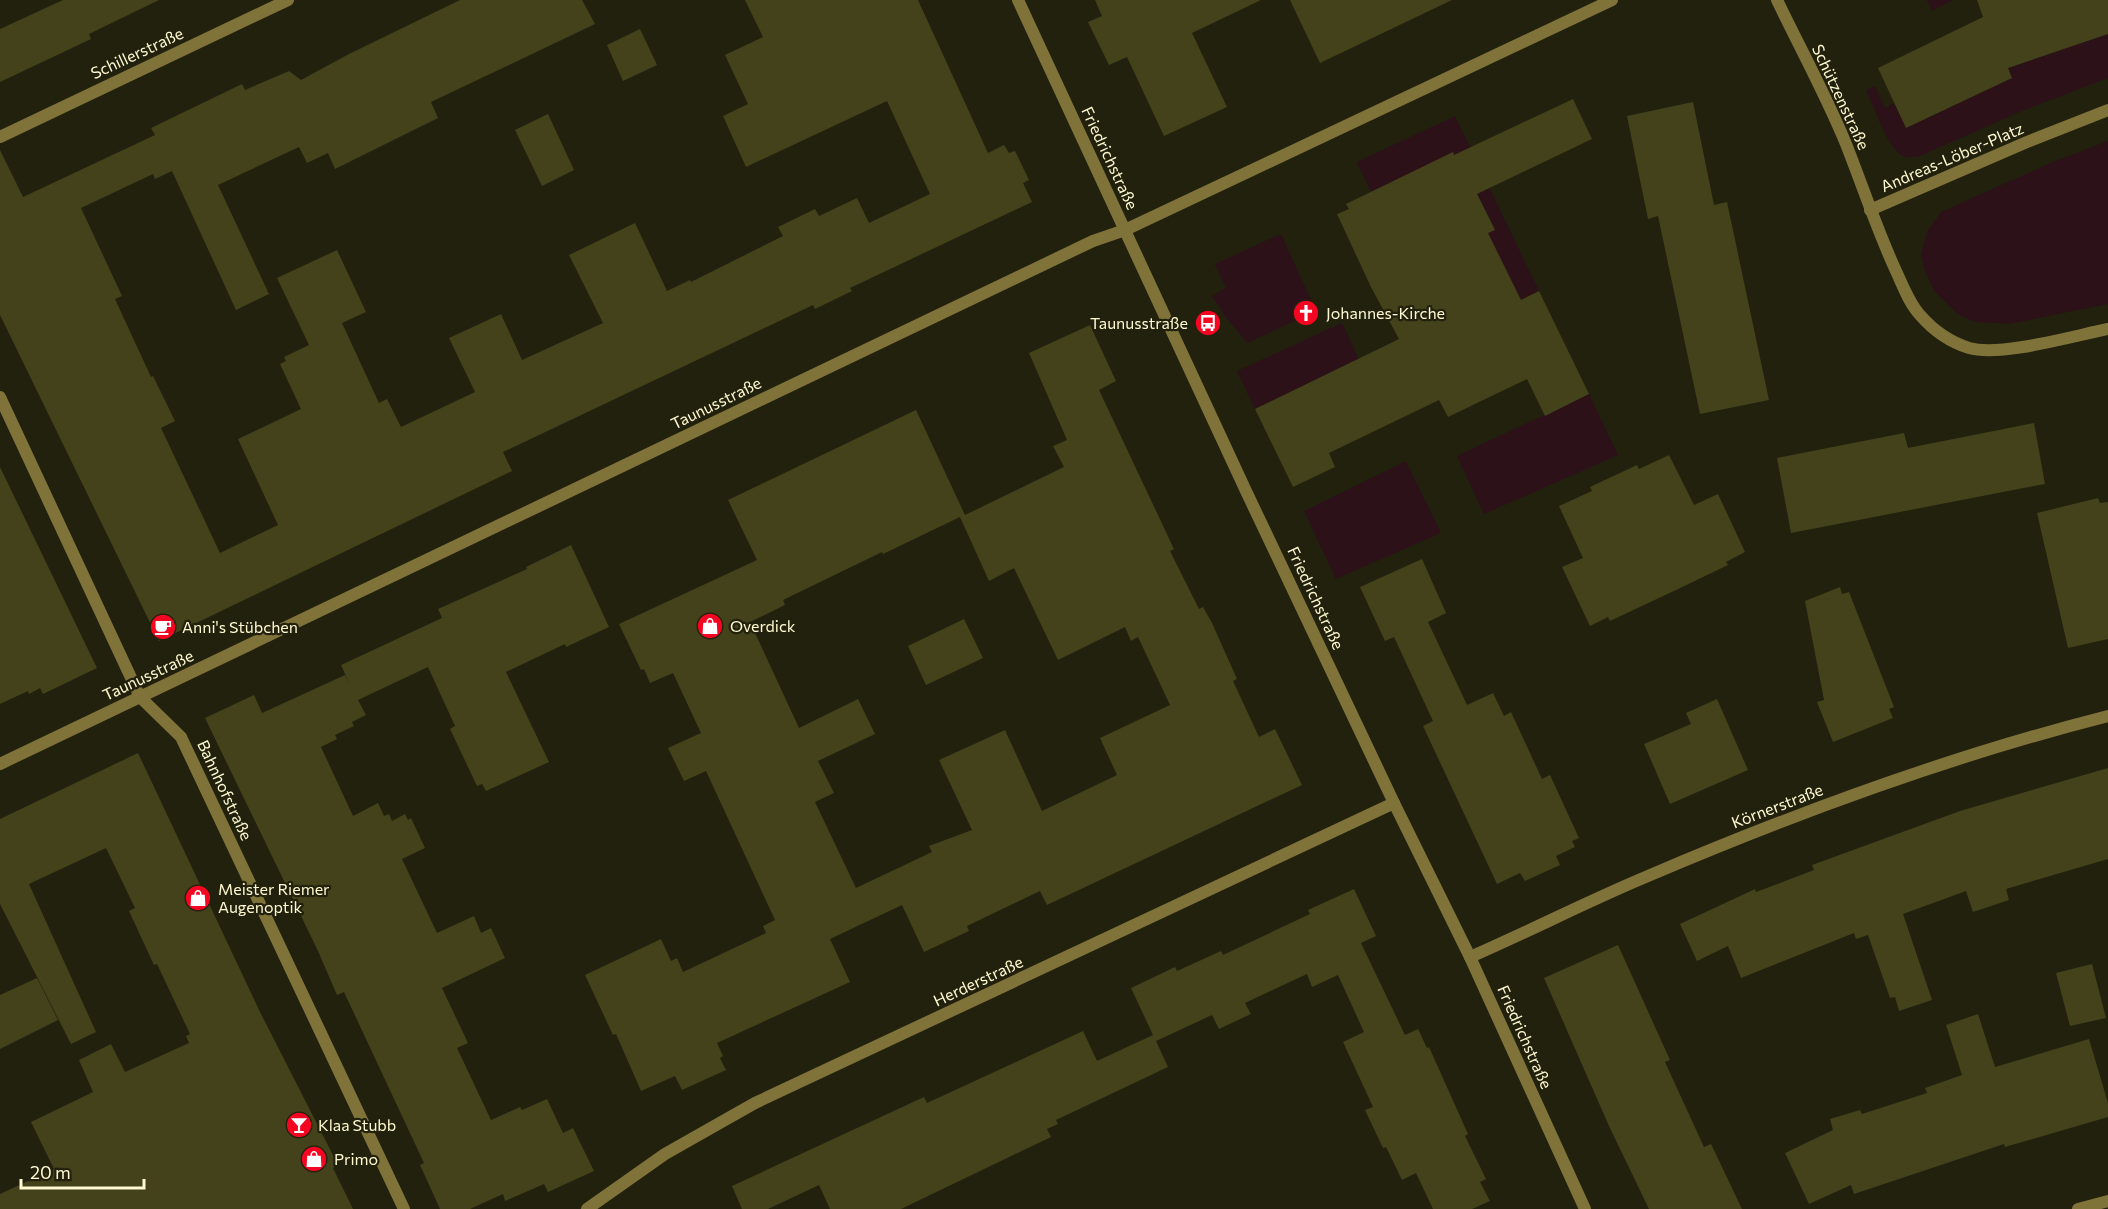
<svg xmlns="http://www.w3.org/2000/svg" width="2108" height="1209" viewBox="0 0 2108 1209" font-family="Commissioner,sans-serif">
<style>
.green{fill:#2c1118}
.building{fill:#43421b;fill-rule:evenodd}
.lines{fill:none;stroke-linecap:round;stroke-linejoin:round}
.minor{stroke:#80733a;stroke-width:12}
.tertiary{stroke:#80733a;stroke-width:12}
.labels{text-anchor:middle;stroke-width:4.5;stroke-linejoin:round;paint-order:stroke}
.street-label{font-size:16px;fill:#fef9d0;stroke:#22210e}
.poi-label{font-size:16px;fill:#fef9d0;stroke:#22210e;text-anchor:start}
</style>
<rect width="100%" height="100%" fill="#22210e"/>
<g class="green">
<polygon points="1927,0 1954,0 1932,11"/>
<path d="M2108,34v44l-84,32 -104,46c-6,1 -13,3 -19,-1 -14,-9 -27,-49 -35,-65l9,-4 10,22 9,-5 12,25 106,-50 -4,-10z"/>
<polygon points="1455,116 1539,291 1498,311 1501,260 1488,233 1495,229 1471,181 1371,192 1357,162"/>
<polygon points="2108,141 2108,304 2009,324 1975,322 1958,314 1935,292 1925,271 1921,255 1927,232 1941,212 2053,162"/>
<polygon points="1281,234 1316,311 1247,343 1225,316 1212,296 1226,288 1215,264"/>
<polygon points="1342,323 1359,359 1255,409 1237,371"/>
<polygon points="1589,394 1618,455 1484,514 1457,456"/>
<polygon points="1406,461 1441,533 1336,579 1304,511"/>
</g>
<g class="building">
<polygon points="63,0 159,0 89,34 91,39 0,82 0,29"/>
<polygon points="460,0 582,0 595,24 431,102 438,118 335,169 328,153 307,163 299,147 218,185 269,294 236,310 172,171 155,179 153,174 81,208 122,296 115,299 151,377 153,376 175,421 161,428 220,553 278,525 238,439 301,409 280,364 286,361 284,357 309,345 277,278 337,250 366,312 342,323 379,403 387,399 401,427 475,392 449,338 501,314 522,360 603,323 569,255 635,223 667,291 690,280 691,282 783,236 778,227 815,209 819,216 857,198 869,223 930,194 887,101 746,167 723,116 748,104 725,55 763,37 745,0 918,0 988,153 1004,145 1009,153 1015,151 1029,180 1023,183 1032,202 850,288 852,291 815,309 813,305 503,452 512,471 159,641 0,315 0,150 23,197 155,135 151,128 242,84 245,90 289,71 301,80 349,54"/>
<polygon points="1095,0 1261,0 1192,33 1227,107 1164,136 1127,57 1109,65 1088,22 1102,16"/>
<polygon points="1290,0 1452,0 1320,63"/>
<polygon points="1977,0 2108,0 2108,34 2008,68 2012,78 1906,128 1878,68 1983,17"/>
<polygon points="640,29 657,65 623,81 607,45"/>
<polygon points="1573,99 1592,139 1477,194 1495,230 1488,233 1521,300 1539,291 1589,394 1545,416 1527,379 1448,417 1439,400 1329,453 1335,467 1293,487 1255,409 1399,339 1371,287 1337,214 1349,209 1346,204 1453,152 1454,155"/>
<polygon points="1693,102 1714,205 1727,202 1769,400 1700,414 1658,216 1648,219 1627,116"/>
<polygon points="548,114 574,170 542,186 515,130"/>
<path d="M1090,325l26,56 -17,9 75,159 -4,2 29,58 4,-2 9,16 25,56 -4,2 26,56 16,-8 27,56 -255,120 -7,-14 -73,35 2,5 -45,21 -22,-47 -72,34 20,43 -133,61 6,13 -3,2 6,12 -44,20 -7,-14 -34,15 -25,-57 -3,1 -28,-60 76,-36 10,22 6,-3 6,14 83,-39 -3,-7 12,-6 -69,-149 -22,10 -16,-33 33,-15 -28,-60 -23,10 -6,-14 -3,1 -22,-46 138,-64 -29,-60 188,-90 49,105 99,-48 -11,-21 14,-6 -38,-87zM960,517l29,64 25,-13 44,92 67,-33 6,14 7,-4 32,68 -70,33 17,37 -75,36 -37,-81 -66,30 33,70 -43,16 3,6 -76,36 -41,-86 19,-9 -16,-32 57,-27 -17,-35 -59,29 -49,-106 35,-17 -2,-5 99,-48 1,2z"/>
<polygon points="2034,423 2045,484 1791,533 1777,458 1904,433 1908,448"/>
<polygon points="1669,455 1694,505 1718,494 1745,552 1726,562 1728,565 1676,590 1610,621 1608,617 1590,626 1562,567 1583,558 1559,506 1592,491 1590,487 1637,465 1639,469"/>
<polygon points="0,467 97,668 43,694 40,688 29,694 28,691 0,704"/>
<polygon points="2098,498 2100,503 2108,502 2108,639 2068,648 2037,513"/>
<polygon points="571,545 609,627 566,647 565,644 506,672 549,762 486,791 482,784 477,786 450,729 455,726 428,667 358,700 366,715 352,722 354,726 335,735 337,739 321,747 353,816 378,803 384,816 389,814 392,821 405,814 408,820 411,818 425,848 402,859 437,933 474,916 481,933 491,928 505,958 442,988 468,1043 457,1048 491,1120 520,1107 522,1110 547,1099 563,1133 573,1128 594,1171 548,1192 544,1184 505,1201 503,1194 470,1209 440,1209 420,1165 424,1163 344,992 337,995 318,951 205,718 254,695 262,713 345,675 350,685 341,665 442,618 438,609 527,569 526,567"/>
<polygon points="1422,559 1446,613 1428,622 1467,705 1493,693 1504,716 1511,712 1542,779 1550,775 1579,838 1572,841 1575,847 1556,856 1560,865 1525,881 1520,873 1497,884 1423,726 1433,721 1394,637 1385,641 1360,587"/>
<polygon points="1840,587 1842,594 1849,592 1894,707 1889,709 1893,718 1833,742 1817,702 1824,700 1805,601"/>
<polygon points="964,619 983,658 926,685 908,646"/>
<polygon points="1717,699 1748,770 1670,804 1644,744 1691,724 1686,713"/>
<polygon points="138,753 260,1012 338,1165 333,1168 353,1209 0,1209 0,1194 54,1169 31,1122 93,1092 79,1060 111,1044 125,1072 189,1043 186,1036 190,1034 157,964 154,965 129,911 135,908 106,848 29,884 96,1032 71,1044 0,904 0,819"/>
<polygon points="2108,768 2108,859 2006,889 2009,900 1973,912 1966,891 1903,914 1932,1000 1899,1011 1895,997 1890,998 1868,935 1856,939 1854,933 1741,978 1728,946 1697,961 1680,924 1755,889 1756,892 1814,870 1812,865 1875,842 1960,811"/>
<polygon points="1354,889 1376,936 1361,943 1405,1035 1418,1029 1427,1048 1429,1047 1468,1134 1465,1136 1486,1179 1480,1182 1490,1201 1472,1209 1433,1209 1416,1173 1402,1180 1386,1147 1383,1148 1365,1110 1373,1107 1343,1042 1364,1032 1338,975 1312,987 1307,974 1245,1003 1251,1014 1219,1029 1212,1015 1156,1041 1168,1067 1056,1120 1058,1124 1047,1129 1051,1137 901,1209 830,1209 819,1185 768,1209 742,1209 732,1186 924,1097 927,1103 1083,1031 1097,1061 1153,1035 1131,988 1175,967 1177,971 1221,951 1223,955 1310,914 1308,910"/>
<polygon points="1618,945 1670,1060 1665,1062 1704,1147 1711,1144 1742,1209 1649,1209 1609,1126 1544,978"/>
<polygon points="2092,964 2106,1018 2070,1026 2056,973"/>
<polygon points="37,978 58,1020 0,1049 0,995"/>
<polygon points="1978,1014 1995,1067 2089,1039 2108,1103 2108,1117 2005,1147 2004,1144 1854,1194 1851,1185 1809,1204 1785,1153 1833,1130 1830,1119 1860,1110 1862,1114 1927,1093 1925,1088 1962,1075 1946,1025"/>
</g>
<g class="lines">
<g class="minor">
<polyline points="1018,0 1246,491 1394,803 1470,957 1585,1209"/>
<path d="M1777,0c23,48 49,95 69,144 17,43 31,86 50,127 7,15 13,32 24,44 13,15 30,27 49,33 32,9 104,-12 139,-19"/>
<polyline points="0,137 288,0"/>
<polyline points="1870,210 2027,142 2108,110"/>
<polyline points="0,397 140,697 181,737 404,1209"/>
<polyline points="0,764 1093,241 1125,230 1612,0"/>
<path d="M1470,957c60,-26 118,-56 178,-81 150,-64 302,-120 460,-160"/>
<polyline points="587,1209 665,1154 755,1103 1394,803"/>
</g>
<polyline class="tertiary" points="2078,1209 2108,1201"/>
</g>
<defs>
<g id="church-disc" transform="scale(1.35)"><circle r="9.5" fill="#f40623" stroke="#22210e"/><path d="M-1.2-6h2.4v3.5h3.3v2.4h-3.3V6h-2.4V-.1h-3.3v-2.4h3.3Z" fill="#fff"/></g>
<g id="bus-disc" transform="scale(1.35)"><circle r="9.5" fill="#f40623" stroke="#22210e"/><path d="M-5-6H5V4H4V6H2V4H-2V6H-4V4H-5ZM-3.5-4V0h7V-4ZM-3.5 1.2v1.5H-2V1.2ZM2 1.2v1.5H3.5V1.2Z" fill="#fff"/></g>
<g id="shop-disc" transform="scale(1.35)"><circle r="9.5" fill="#f40623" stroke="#22210e"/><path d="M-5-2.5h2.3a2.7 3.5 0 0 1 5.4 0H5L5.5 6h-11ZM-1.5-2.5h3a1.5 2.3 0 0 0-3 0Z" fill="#fff"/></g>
<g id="cafe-disc" transform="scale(1.35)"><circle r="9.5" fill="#f40623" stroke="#22210e"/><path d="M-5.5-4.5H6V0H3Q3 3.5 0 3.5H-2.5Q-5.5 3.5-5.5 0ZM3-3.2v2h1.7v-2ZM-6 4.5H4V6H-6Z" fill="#fff"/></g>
<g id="bar-disc" transform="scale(1.35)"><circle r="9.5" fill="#f40623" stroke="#22210e"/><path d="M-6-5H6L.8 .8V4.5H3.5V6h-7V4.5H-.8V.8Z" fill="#fff"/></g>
</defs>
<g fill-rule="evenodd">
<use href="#church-disc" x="1306" y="313"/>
<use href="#bus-disc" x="1208" y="323"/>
<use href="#shop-disc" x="710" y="626"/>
<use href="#cafe-disc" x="163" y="627"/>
<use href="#shop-disc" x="198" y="898"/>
<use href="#bar-disc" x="299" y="1125"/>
<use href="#shop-disc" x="314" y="1159"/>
</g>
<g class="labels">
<g class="street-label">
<text transform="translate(137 53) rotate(-25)" y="6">Schillerstraße</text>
<text transform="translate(1841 97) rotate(65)" y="6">Schützenstraße</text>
<text transform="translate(1952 157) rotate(-23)" y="6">Andreas-Löber-Platz</text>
<text transform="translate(1110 158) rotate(65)" y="6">Friedrichstraße</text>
<text transform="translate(716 403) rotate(-26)" y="6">Taunusstraße</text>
<text transform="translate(1316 598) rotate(65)" y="6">Friedrichstraße</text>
<text transform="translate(148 675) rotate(-25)" y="6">Taunusstraße</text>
<text transform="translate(225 790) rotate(65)" y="6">Bahnhofstraße</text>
<text transform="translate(1777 806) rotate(-21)" y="6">Körnerstraße</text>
<text transform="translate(978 981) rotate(-25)" y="6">Herderstraße</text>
<text transform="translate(1525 1037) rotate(66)" y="6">Friedrichstraße</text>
</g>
<g class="poi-label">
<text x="1326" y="319">Johannes-Kirche</text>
<text x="1188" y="329" text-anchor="end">Taunusstraße</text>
<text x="730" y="632">Overdick</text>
<text x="182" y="633">Anni's Stübchen</text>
<text x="218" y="895">Meister Riemer<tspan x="218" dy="18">Augenoptik</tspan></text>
<text x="318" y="1131">Klaa Stubb</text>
<text x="334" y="1165">Primo</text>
</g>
</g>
<path d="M21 1179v9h123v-9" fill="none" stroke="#fef9d0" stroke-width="3"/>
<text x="30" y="1179" font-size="18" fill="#fef9d0" stroke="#22210e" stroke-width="4.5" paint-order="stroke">20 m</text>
</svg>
